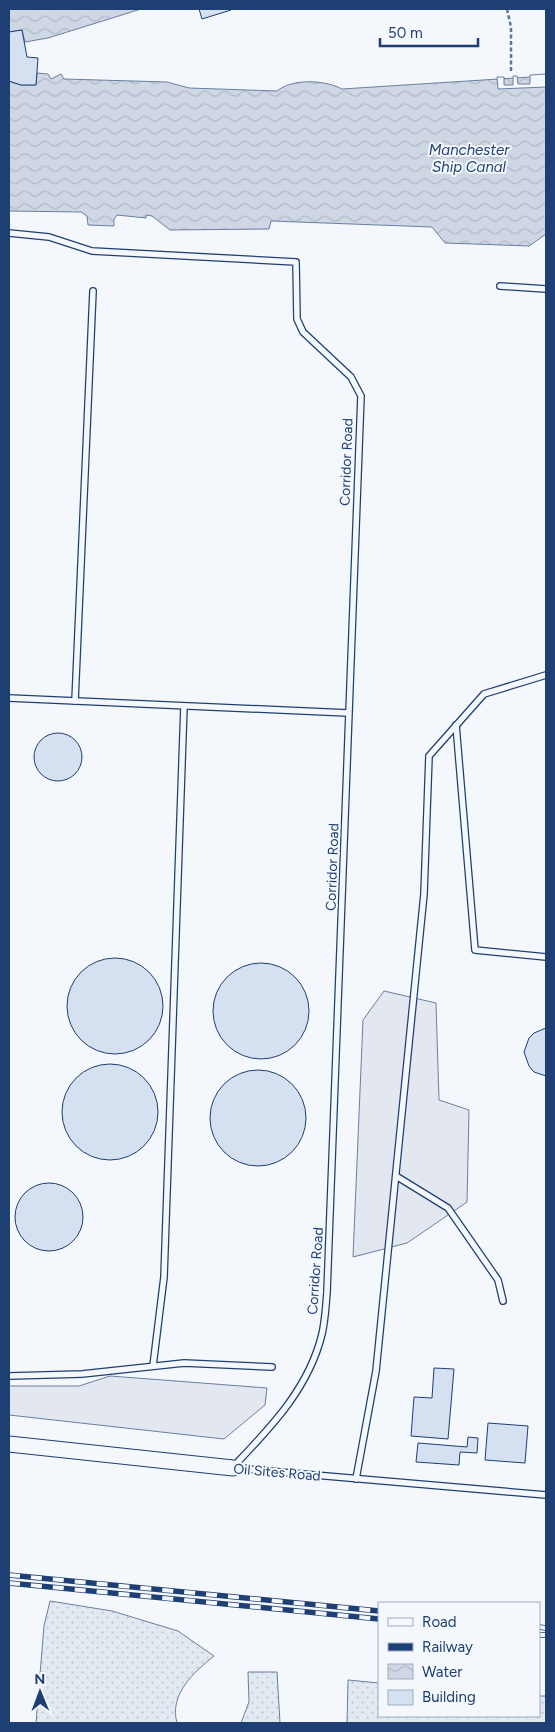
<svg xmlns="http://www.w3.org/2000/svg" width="555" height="1732" viewBox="0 0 555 1732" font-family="Figtree,sans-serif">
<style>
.grass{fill:url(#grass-dots);stroke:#687fa3}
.parking{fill:#e3e8f0;stroke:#687fa3}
.water{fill:url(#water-waves);stroke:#687fa3}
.pier{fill:#f4f7fb;stroke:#687fa3}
.building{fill:#d5e0f0;stroke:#1d3f73}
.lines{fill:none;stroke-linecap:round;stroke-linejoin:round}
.service-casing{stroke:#1d3f73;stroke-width:8}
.tertiary-casing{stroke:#1d3f73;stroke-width:17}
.path{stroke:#5e769c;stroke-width:2.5;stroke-dasharray:4 2.5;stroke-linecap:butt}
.service{stroke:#f4f7fb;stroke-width:5.5}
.tertiary{stroke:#f4f7fb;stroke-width:15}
.rail-casing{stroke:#1d3f73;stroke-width:5.5}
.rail{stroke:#f4f7fb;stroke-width:4;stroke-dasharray:11;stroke-linecap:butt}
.labels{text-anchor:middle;stroke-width:4;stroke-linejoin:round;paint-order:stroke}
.street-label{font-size:14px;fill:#1d3f73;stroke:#f4f7fb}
.water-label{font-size:15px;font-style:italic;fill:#1d3f73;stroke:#f4f7fb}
</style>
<defs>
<pattern id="grass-dots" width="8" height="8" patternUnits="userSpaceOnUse" patternTransform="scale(1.25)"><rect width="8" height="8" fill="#e3e9f0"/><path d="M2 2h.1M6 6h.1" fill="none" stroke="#c2c9d1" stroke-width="1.8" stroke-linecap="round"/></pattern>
<pattern id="water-waves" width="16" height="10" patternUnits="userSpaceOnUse" patternTransform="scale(1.25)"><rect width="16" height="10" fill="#cfd7e4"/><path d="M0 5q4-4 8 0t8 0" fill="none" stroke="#b1bac7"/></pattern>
</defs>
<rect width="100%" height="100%" fill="#f4f7fb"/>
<g class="grass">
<path d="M50,1601l62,10 66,20 36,25c-20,16 -45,38 -37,67h-141l8,-97z"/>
<polygon points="248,1672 277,1672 280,1723 241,1723 249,1702"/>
<polygon points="348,1680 379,1683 379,1716 539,1716 539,1696 546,1696 546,1723 347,1723"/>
</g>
<g class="parking">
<polygon points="384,991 436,1003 439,1100 469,1110 467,1202 407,1243 353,1257 363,1020"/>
<polygon points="110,1376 267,1388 265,1405 224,1439 9,1415 9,1386 79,1386"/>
</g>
<g class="water">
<polygon points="9,9 141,9 48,38 25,42 22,30 9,32"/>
<path d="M37,73l11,1 3,5 10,-5 3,5 103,3 22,6 88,3c16,-13 48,-11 65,-2l204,-13v158l-17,12 -84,-3 -13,-16 -161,-6 -2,8 -99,1 -18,-14 -6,-1v3l-29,-3 -3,4v7l-26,-1 -1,-9 -6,-4 -72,-1v-130l12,4h15z"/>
</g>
<polygon class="pier" points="546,74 546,87 498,89 497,77 504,77 504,85 513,85 513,76 517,76 518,84 530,84 530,75"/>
<g class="building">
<polygon points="199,9 231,9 231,10 202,19"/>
<polygon points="22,30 27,57 38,58 36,85 21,85 9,81 9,32"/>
<circle cx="58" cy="757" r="24"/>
<circle cx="115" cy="1006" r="48"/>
<circle cx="261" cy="1011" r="48"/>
<polygon points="546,1028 546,1076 534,1072 529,1066 524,1052 529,1038 534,1033"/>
<circle cx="110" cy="1112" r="48"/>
<circle cx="258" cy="1118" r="48"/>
<circle cx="49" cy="1217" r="34"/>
<polygon points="434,1368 454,1369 448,1439 411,1436 414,1397 432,1398"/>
<polygon points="488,1423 528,1426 525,1463 485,1460"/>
<polygon points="468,1437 478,1438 477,1453 460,1452 459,1465 416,1462 418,1443 467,1447"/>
</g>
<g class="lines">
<g class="service-casing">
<g id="service">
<path d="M9,233l40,4 43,14 204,11 1,57 6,13 48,45 10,19c-11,299 -20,598 -34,896 -1,14 -2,29 -5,42 -13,54 -51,93 -88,132"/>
<polyline points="500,286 546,289"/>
<polyline points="9,698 348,713"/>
<polyline points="75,701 93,291"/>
<polyline points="456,725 475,950 546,957"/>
<polyline points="396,1176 448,1208 498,1280 503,1301"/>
<polyline points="153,1366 164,1277 184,706"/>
<polyline points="9,1376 82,1374 184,1363 272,1367"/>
<polyline points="235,1468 546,1495"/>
<polyline points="356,1479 376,1371 424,894 429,756 484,694 546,675"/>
</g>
</g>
<g class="tertiary-casing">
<polyline id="tertiary" points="9,1444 233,1468"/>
</g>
<polyline class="path" points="507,9 511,27 511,71"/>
<use href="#service" class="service"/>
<use href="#tertiary" class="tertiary"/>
<g class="rail-casing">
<g id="rail">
<polyline points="9,1575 379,1611"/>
<polyline points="9,1583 379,1619"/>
<polyline points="539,1627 546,1628"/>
<polyline points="539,1635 546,1635"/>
</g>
</g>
<use href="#rail" class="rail"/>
</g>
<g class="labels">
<g class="street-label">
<text transform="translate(346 462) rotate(-88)" y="5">Corridor Road</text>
<text transform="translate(332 867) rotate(-88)" y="5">Corridor Road</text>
<text transform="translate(315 1271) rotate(-86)" y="5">Corridor Road</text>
<text transform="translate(277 1472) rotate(5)" y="5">Oil Sites Road</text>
</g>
<g class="water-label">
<text x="469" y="155">Manchester<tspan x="469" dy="17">Ship Canal</tspan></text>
</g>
</g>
<rect width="555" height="1732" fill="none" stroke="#1d3f73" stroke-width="20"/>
<rect x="378" y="1602" width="162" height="115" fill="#f4f7fb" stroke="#9eadc5"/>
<rect x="388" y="1618" width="25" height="8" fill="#f4f7fb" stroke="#9eadc5"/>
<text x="422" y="1627" font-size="15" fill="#1d3f73">Road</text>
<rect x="388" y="1643" width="25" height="8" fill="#1d3f73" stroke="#9eadc5"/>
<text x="422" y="1652" font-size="15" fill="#1d3f73">Railway</text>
<rect x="388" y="1664" width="25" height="15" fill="url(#water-waves)" stroke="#9eadc5"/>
<text x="422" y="1677" font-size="15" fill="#1d3f73">Water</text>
<rect x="388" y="1690" width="25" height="15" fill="#d5e0f0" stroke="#9eadc5"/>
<text x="422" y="1702" font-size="15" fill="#1d3f73">Building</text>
<g transform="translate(40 1692) rotate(359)" stroke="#f4f7fb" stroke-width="4" paint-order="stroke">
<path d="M0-4L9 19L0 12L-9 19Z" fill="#1d3f73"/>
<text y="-8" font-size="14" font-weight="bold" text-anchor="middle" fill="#1d3f73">N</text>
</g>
<path d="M380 38v8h98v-8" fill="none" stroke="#1d3f73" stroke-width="2.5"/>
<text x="388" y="38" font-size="15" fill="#1d3f73" stroke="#f4f7fb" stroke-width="4" paint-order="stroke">50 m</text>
</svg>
